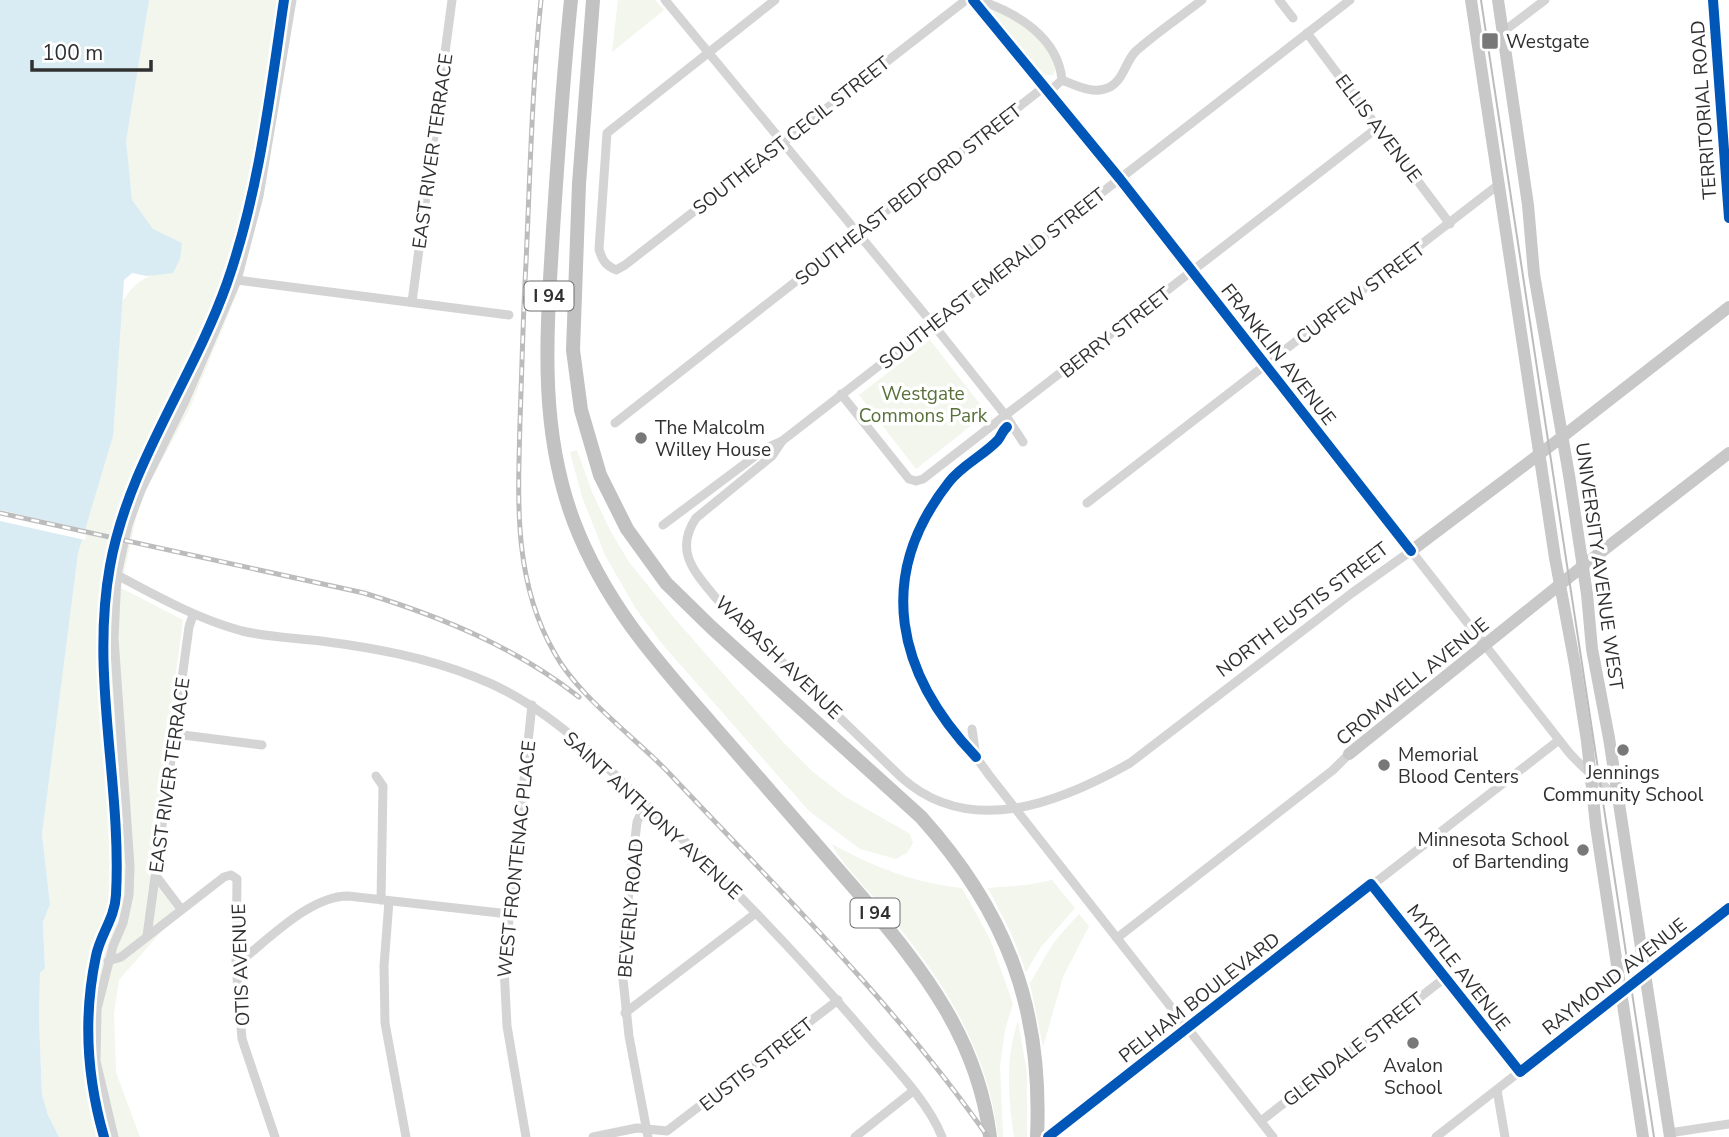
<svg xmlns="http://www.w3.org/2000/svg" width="1729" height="1137" viewBox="0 0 1729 1137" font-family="'Nunito Sans',sans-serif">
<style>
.green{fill:#f2f6ed}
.water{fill:#d9ecf4}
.pier{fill:#fff}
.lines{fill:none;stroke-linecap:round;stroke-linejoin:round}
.minor{stroke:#d4d4d4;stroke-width:9}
.major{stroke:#c8c8c8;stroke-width:12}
.highway{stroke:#c2c2c2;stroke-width:14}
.tram{stroke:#bcbcbc;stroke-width:2}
.rail-casing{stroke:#bcbcbc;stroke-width:5}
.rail{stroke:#fff;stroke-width:2.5;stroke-dasharray:8;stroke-linecap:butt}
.cycleway-casing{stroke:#fff;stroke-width:15}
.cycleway{stroke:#0057b8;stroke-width:10}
.poi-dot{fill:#787878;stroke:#fff;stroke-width:2.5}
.labels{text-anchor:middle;stroke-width:7;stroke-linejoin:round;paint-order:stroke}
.shield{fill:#fff;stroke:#6e6e6e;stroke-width:2}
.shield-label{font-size:18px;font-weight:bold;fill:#303030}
.poi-label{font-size:19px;fill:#303030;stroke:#fff;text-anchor:start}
.street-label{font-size:19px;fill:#303030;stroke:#fff}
.park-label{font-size:19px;fill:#58703a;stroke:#fff}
</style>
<rect width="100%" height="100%" fill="#fff"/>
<g class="green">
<path d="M131,0h165l-35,206 -23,85 -49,119 -39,72 -13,31 -16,75 62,32 -34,255 25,33 1,8 -56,64 -5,33 2,59 24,65h-81l-11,-22 -6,-20 -3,-76 1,-46 5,-6 -2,-45 7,-19 -8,-69 30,-277 45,-247c16,-25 21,-32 50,-39l-41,-75v-141z"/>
<polygon points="618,0 655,0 664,10 612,52"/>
<path d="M995,10c19,7 70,42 58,65h-10l-50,-58 -1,-4z"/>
<polygon points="930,340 987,413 916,469 859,395"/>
<polygon points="577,450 592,492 610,530 629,562 675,619 783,742 812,771 844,796 910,834 913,843 907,853 896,859 860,849 809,811 663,645 636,609 605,555 582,497 570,452"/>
<path d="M832,844c42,23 82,39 130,44l28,51 23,65 -8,26 -5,36 3,71h-5c-10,-89 -57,-160 -113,-227 -12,-14 -49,-53 -53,-66z"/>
<polygon points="1052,880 1075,908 1041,947 1026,972 1012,935 988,888 1027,885"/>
<polygon points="1079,914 1089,926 1063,977 1043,1047 1030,983 1054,942"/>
<path d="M1018,1021l9,52v64h-13c-6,-39 -9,-79 4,-116z"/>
</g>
<polygon class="water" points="0,0 149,0 126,141 132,200 153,229 182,243 180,259 173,273 147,276 132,273 124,280 113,436 78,553 42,834 50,904 43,922 45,968 40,973 39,1019 42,1095 48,1115 59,1137 0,1137"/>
<polygon class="pier" points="0,510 88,530 85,540 0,521"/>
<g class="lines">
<g class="minor">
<polyline points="665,0 932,323 1006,416 1023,442"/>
<path d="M775,0l-168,133 -8,116c3,11 6,16 17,21l9,-5 341,-265"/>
<path d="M973,0l147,179 447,571c15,19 35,31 51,50"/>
<path d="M978,0c38,12 80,37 84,80"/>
<polyline points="1279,0 1293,18"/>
<polyline points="1713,0 1729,218"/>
<polyline points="1307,33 1450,224"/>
<polyline points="1479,50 1545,0"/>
<polyline points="237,280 509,315"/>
<polyline points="412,302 452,0"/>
<polyline points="841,394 909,479 916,481 923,479 1377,128"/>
<path d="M615,423l429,-336 9,1 9,-8c15,6 32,15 48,7 14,-8 15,-25 26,-36 20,-18 44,-34 66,-51"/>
<path d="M782,441l-10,15 -76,62c-22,33 -2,53 19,79l187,181c69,61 159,24 228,-15l222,-170 59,-42"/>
<polyline points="1087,503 1498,185"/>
<polyline points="663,525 766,448 782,441 1350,0"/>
<path d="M117,575c41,22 81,44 125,56 26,6 53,7 79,10 53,7 104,16 154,36 69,26 120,79 173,129 78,74 153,151 222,233 24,28 59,64 72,98"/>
<polyline points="972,729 976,757 989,775 1273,1137"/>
<polyline points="175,734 262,745"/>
<polyline points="376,776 383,786 381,900"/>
<polyline points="645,804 637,822 625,927 623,979 629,1036 648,1137"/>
<polyline points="156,876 181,909"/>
<polyline points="1371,884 1520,1072"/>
<polyline points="389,901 384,966 385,1023 406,1137"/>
<polyline points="147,936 189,627 193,615"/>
<polyline points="1117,938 1333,770 1349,754"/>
<polyline points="108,961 121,957 224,877 231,875 237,879 236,965 242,1039 275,1137"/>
<path d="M236,965c31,-24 73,-69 112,-69l161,18"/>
<polyline points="625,1013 756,913"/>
<polyline points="1497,1090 1505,1137"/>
<polyline points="1261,1121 1446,977"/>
<polyline points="1669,1133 1729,1124"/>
<polyline points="114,1137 96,1061 97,1009 113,946 123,923 129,895 130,866 114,638 117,575 128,525 141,490 185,401 237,280 259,196 292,0"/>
<polyline points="526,1137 507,1026 504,967 532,705"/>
<polyline points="593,1137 637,1128 667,1131 838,1000"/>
<polyline points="855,1137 913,1091"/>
<polyline points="1048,1137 1559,740"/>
<polyline points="1436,1137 1729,908"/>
</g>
<g class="major">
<polyline points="1471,0 1555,558 1575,665 1587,741 1596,826 1643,1137"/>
<polyline points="1498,0 1528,205 1534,274 1569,475 1587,594 1592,649 1609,738 1670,1137"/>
<polyline points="1411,551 1562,437 1729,307"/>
<polyline points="1349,754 1583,566 1729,453"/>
</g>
<g class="highway">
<path d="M571,0c-8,77 -13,153 -18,230 -6,100 -15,197 21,292 31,81 81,137 137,201 50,58 101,116 151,174 62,74 116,142 128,240"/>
<path d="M593,0l-14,184 -6,166 8,60 19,65 27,54 39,54 45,44 210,190c86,96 122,191 116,320"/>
</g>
<polyline class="tram" points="1481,0 1654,1137"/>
<g class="rail-casing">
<g id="rail">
<path d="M541,0c-9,87 -11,175 -15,263 -3,53 -4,105 -6,158 -2,80 -7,159 34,231 23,43 78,83 113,119 111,118 228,233 321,366"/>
<path d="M0,513l364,80c78,24 151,54 215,104"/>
</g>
</g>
<use href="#rail" class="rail"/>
<g class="cycleway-casing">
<g id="cycleway">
<polyline points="973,0 1120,179 1411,551"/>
<polyline points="1713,0 1729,218"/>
<path d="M976,757c-79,-83 -102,-180 -27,-275 13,-17 34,-26 49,-42 4,-5 4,-9 9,-13"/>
<path d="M104,1137c-17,-59 -21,-120 -8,-181 4,-21 19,-38 20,-61 6,-110 -26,-219 -6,-329 18,-101 83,-187 117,-283 32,-91 43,-188 57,-283"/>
<polyline points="1048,1137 1371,884 1520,1072 1729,908"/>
</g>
</g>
<use href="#cycleway" class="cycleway"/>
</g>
<g class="poi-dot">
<rect x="1481" y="32" width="18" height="18" rx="3.5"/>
<circle cx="641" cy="438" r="7"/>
<circle cx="1623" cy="750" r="7"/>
<circle cx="1384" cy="765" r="7"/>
<circle cx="1583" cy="850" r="7"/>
<circle cx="1413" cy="1043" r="7"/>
</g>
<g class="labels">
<g class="shield">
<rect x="524.5" y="281.5" width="49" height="29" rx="5"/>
<rect x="850.5" y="898.5" width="49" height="29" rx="5"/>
</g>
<g class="shield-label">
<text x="549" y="302">I 94</text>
<text x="875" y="919">I 94</text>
</g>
<g class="poi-label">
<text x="1506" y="48">Westgate</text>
<text x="655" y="434">The Malcolm<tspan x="655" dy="22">Willey House</tspan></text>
<text x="1398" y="761">Memorial<tspan x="1398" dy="22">Blood Centers</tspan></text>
<text x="1623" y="779" text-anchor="middle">Jennings<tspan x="1623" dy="22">Community School</tspan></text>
<text x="1569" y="846" text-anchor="end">Minnesota School<tspan x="1569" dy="22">of Bartending</tspan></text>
<text x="1413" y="1072" text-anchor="middle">Avalon<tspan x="1413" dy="22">School</tspan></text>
</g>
<g class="street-label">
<text transform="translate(1703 110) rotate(-94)" y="7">TERRITORIAL ROAD</text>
<text transform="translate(1379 128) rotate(53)" y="7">ELLIS AVENUE</text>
<text transform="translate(791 135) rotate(-38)" y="7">SOUTHEAST CECIL STREET</text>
<text transform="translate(432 151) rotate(-82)" y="7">EAST RIVER TERRACE</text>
<text transform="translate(908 194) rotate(-38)" y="7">SOUTHEAST BEDFORD STREET</text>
<text transform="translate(992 278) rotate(-38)" y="7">SOUTHEAST EMERALD STREET</text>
<text transform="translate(1360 293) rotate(-37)" y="7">CURFEW STREET</text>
<text transform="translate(1115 332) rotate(-38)" y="7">BERRY STREET</text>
<text transform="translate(1279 354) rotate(52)" y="7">FRANKLIN AVENUE</text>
<text transform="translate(1600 566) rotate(82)" y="7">UNIVERSITY AVENUE WEST</text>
<text transform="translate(1302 609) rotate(-37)" y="7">NORTH EUSTIS STREET</text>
<text transform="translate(779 657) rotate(44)" y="7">WABASH AVENUE</text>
<text transform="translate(1412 681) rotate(-39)" y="7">CROMWELL AVENUE</text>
<text transform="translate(169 775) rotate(-82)" y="7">EAST RIVER TERRACE</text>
<text transform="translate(653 815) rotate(43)" y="7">SAINT ANTHONY AVENUE</text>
<text transform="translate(516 859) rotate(-84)" y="7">WEST FRONTENAC PLACE</text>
<text transform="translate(630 908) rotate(-85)" y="7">BEVERLY ROAD</text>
<text transform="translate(240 965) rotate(-92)" y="7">OTIS AVENUE</text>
<text transform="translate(1459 967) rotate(52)" y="7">MYRTLE AVENUE</text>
<text transform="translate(1614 976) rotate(-38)" y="7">RAYMOND AVENUE</text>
<text transform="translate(1199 997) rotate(-38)" y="7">PELHAM BOULEVARD</text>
<text transform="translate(1353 1049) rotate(-38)" y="7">GLENDALE STREET</text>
<text transform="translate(756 1064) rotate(-38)" y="7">EUSTIS STREET</text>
</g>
<g class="park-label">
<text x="923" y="400">Westgate<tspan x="923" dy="22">Commons Park</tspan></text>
</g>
</g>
<path d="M32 60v10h119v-10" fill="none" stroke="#303030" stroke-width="3.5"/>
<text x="42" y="60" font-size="21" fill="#303030" stroke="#ffffff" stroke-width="5" paint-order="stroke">100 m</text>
</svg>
